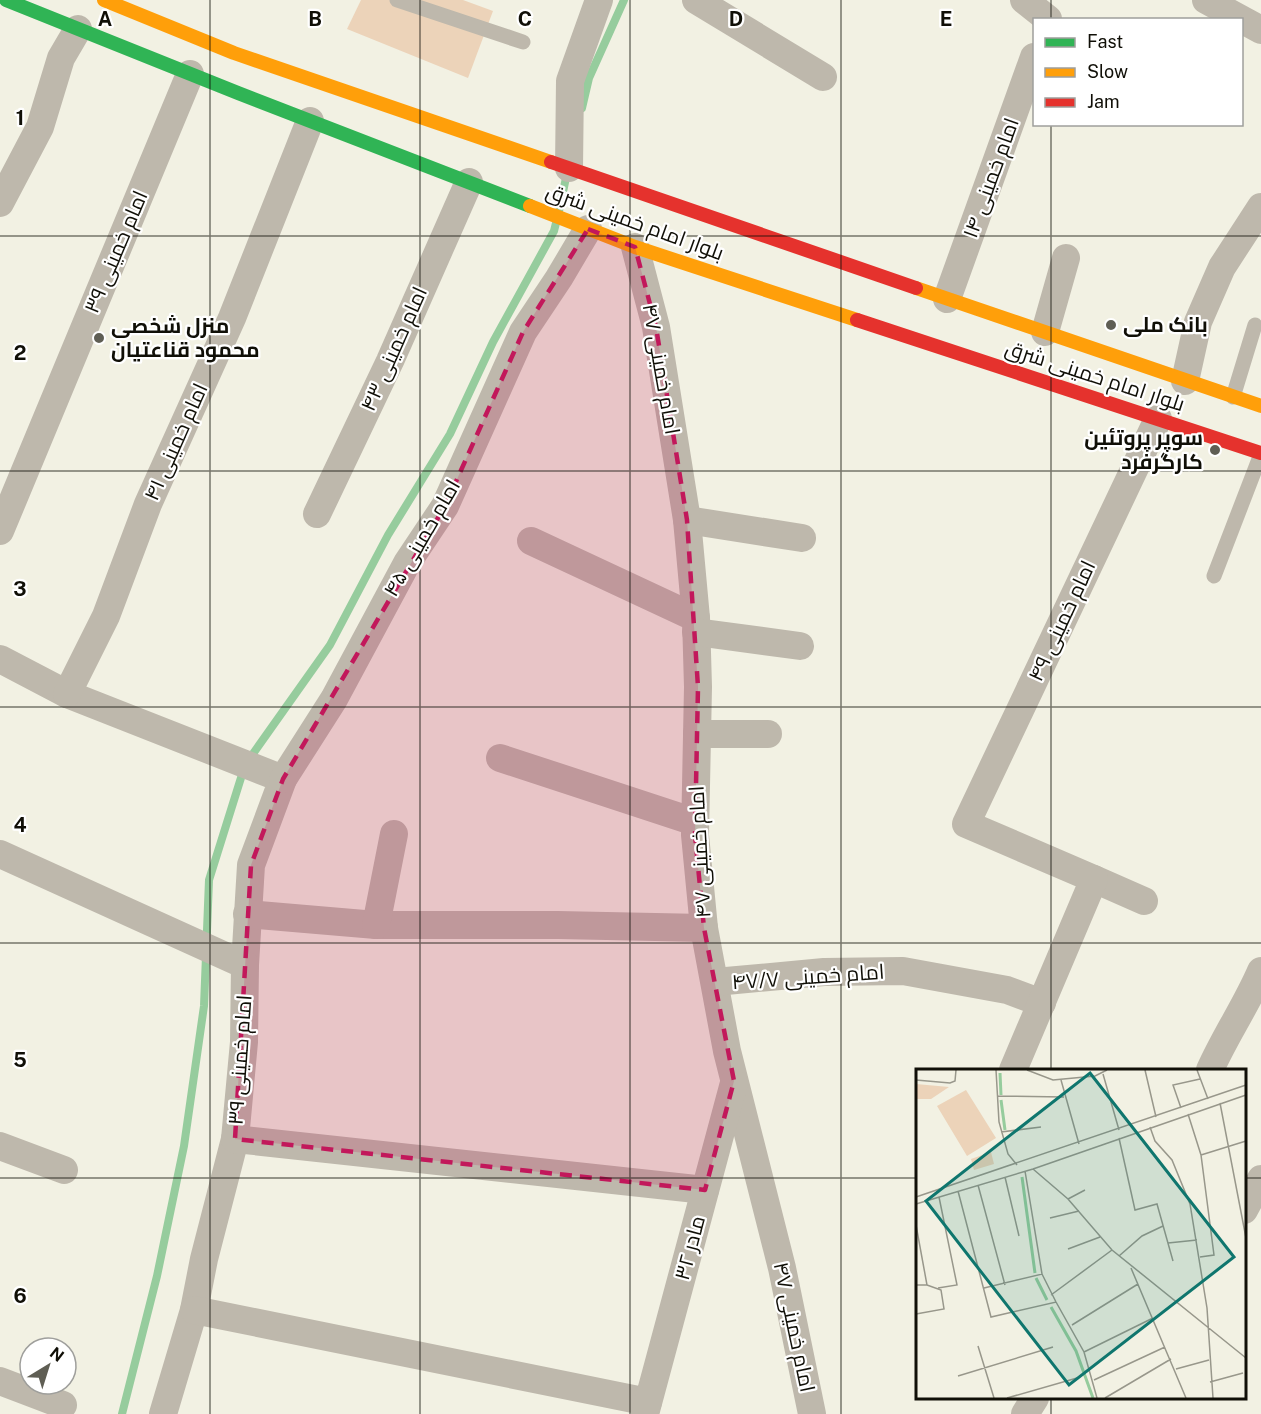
<svg xmlns="http://www.w3.org/2000/svg" width="1261" height="1414" viewBox="0 0 1261 1414" font-family="'Public Sans',Cairo,sans-serif">
<style>
.pitch{fill:#ecd3b9}
.lines{fill:none;stroke-linecap:round;stroke-linejoin:round}
.stream{stroke:#96cc9d;stroke-width:8}
.lane{stroke:#beb8ac;stroke-width:15}
.street{stroke:#beb8ac;stroke-width:28}
.fast{stroke:#30b455;stroke-width:14}
.slow{stroke:#ff9f0a;stroke-width:14}
.jam{stroke:#e5322d;stroke-width:14}
.marked{fill:#c2185b;fill-opacity:0.2;stroke:#c2185b;stroke-width:4.5;stroke-dasharray:12 8;stroke-linejoin:round}
.grid{fill:none;stroke:#100f07;stroke-width:1.5;stroke-opacity:0.55}
.poi-dot{fill:#5f5e54;stroke:#fff;stroke-width:2}
.labels{text-anchor:middle;stroke-width:4.5;stroke-linejoin:round;paint-order:stroke}
.street-label{font-size:21px;fill:#100f07;stroke:#fff}
.poi-label{font-size:21px;font-weight:bold;fill:#100f07;stroke:#fff;text-anchor:start}
.inset-river{fill:none;stroke:#96cc9d;stroke-width:3}
.inset-road{fill:none;stroke:#98978b;stroke-width:1.5}
.view{fill:#0f766e;fill-opacity:0.15;stroke:#0f766e;stroke-width:3}
.inset-edge{fill:none;stroke:#100f07;stroke-width:3}
.grid-label{font-size:20px;text-anchor:middle;font-weight:bold;fill:#100f07;stroke:#fff;stroke-width:4.5;stroke-linejoin:round;paint-order:stroke}
</style>
<rect width="100%" height="100%" fill="#f2f1e3"/>
<polygon class="pitch" points="361,0 463,0 493,11 468,78 347,29"/>
<g class="lines">
<g class="stream">
<polyline points="582,108 589,78 624,0"/>
<polyline points="559,211 567,173"/>
<polyline points="122,1414 157,1276 184,1146 204,1006 209,880 245,765 330,645 388,535 450,434 493,342 554,231 556,223"/>
</g>
<g class="lane">
<polyline points="397,0 523,42"/>
<polyline points="1233,397 1255,325"/>
<polyline points="1214,576 1261,454"/>
</g>
<g class="street">
<polyline points="696,0 823,77"/>
<polyline points="1024,0 1048,19"/>
<polyline points="1206,0 1261,30"/>
<polyline points="569,168 570,81 599,0"/>
<polyline points="0,203 40,127 61,58 78,29"/>
<polyline points="635,247 656,327 687,520 696,618 698,687 695,835 704,928 727,1051 782,1268 812,1414"/>
<polyline points="947,299 1034,57"/>
<polyline points="1045,332 1066,258"/>
<polyline points="1185,381 1198,322 1222,267 1261,207"/>
<polyline points="317,514 390,361 469,182"/>
<polyline points="687,520 802,538"/>
<polyline points="0,531 190,74"/>
<polyline points="531,541 696,618"/>
<polyline points="696,632 800,646"/>
<polyline points="0,659 67,694 283,779 251,865 245,965"/>
<polyline points="67,694 106,616 148,504 232,318 310,121"/>
<polyline points="697,734 768,734"/>
<polyline points="500,758 695,822"/>
<polyline points="283,779 334,699 407,563 445,506 523,332 559,278 588,229"/>
<polyline points="0,854 245,965 244,1042 235,1139 204,1259 194,1310 163,1414"/>
<polyline points="1094,879 1144,901"/>
<polyline points="247,914 376,925 558,925 704,928"/>
<polyline points="376,925 394,834"/>
<polyline points="715,982 824,972 903,971 1007,990 1042,1003"/>
<polyline points="1013,1070 1094,879 966,824 1158,419"/>
<path d="M1210,1070c15,-34 36,-64 51,-99"/>
<polyline points="235,1139 705,1190"/>
<polyline points="0,1146 64,1170"/>
<polyline points="1244,1210 1261,1179"/>
<polyline points="194,1310 648,1402"/>
<polyline points="0,1381 63,1405"/>
<polyline points="645,1414 734,1083"/>
<polyline points="1025,1414 1035,1398"/>
</g>
<polyline class="fast" points="6,0 238,93 530,206"/>
<g class="slow">
<polyline points="104,0 234,53 551,162"/>
<polyline points="530,206 635,247 857,320"/>
<polyline points="916,288 1261,406"/>
</g>
<g class="jam">
<polyline points="551,162 916,288"/>
<polyline points="857,320 1261,453"/>
</g>
</g>
<path class="marked" d="M588,229l47,18 21,80 31,193 11,167 -3,148 9,93 30,153 -29,109 -470,-51 16,-274 32,-86 162,-273 78,-174z"/>
<path class="grid" d="M210,0v1414M420,0v1414M630,0v1414M841,0v1414M1051,0v20M1051,124v946M0,236h1261M0,471h1261M0,707h1261M0,943h1261M0,1178h918M1244,1178h17M1051,1398v16"/>
<g class="poi-dot">
<circle cx="1111" cy="325" r="6"/>
<circle cx="99" cy="338" r="6"/>
<circle cx="1215" cy="450" r="6"/>
</g>
<g class="labels">
<g class="street-label">
<text transform="translate(991 178) rotate(-70)" y="7">امام خمینی ۱۴</text>
<text transform="translate(635 222) rotate(20)" y="7">بلوار امام خمینی شرق</text>
<text transform="translate(116 252) rotate(-67)" y="7">امام خمینی ۳۹</text>
<text transform="translate(394 349) rotate(-66)" y="7">امام خمینی ۴۳</text>
<text transform="translate(661 369) rotate(80)" y="7">امام خمینی ۴۷</text>
<text transform="translate(1095 376) rotate(18)" y="7">بلوار امام خمینی شرق</text>
<text transform="translate(176 442) rotate(-66)" y="7">امام خمینی ۴۱</text>
<text transform="translate(422 538) rotate(-60)" y="7">امام خمینی ۴۵</text>
<text transform="translate(1062 621) rotate(-65)" y="7">امام خمینی ۴۹</text>
<text transform="translate(700 852) rotate(-93)" y="7">امام خمینی ۴۷</text>
<text transform="translate(808 977) rotate(-4)" y="7">امام خمینی ۴۷/۷</text>
<text transform="translate(240 1060) rotate(-86)" y="7">امام خمینی ۳۹</text>
<text transform="translate(690 1248) rotate(-75)" y="7">مادر ۳۲</text>
<text transform="translate(794 1327) rotate(78)" y="7">امام خمینی ۴۷</text>
</g>
<g class="poi-label">
<text x="1123" y="332">بانک ملی</text>
<text x="111" y="333">منزل شخصی<tspan x="111" dy="24">محمود قناعتیان</tspan></text>
<text x="1203" y="445" text-anchor="end">سوپر پروتئین<tspan x="1203" dy="24">کارگرفرد</tspan></text>
</g>
</g>
<g transform="translate(916 1069)">
<rect width="330" height="330" fill="#f2f1e3"/>
<path d="M0,15l33,3 -18,12h-15z" fill="#ecd3b9"/>
<path d="M50,21l30,48 -29,18 -30,-50zM75,83l3,12 -20,6 -3,-11z" fill="#ecd3b9"/>
<path class="inset-river" d="M84,4l1,22M85,31l4,30M106,108l13,96M120,209l11,22M135,238l25,44 17,47"/>
<path class="inset-road" d="M80,1l3,52 9,32 9,11M111,1l26,10 42,-4 12,-6M229,1l11,47M281,1l11,29M187,5l16,56M0,11l34,3 5,-2 1,-11M145,11l18,64M82,27l66,1M304,34l26,135M265,39l-8,-23 27,-6M272,45l13,41 13,100 -14,2M234,58l5,14 17,19 18,44 17,104 6,90M85,63l40,-5M203,69l16,72 22,-6 16,57M285,86l45,-14M117,100l35,30 44,51 134,108M109,102l17,103M89,108l14,59M62,116l27,100M42,122l33,126 65,-15 28,50 13,46M0,128l330,-112M152,130l17,-9M0,135l117,-35 213,-74M134,149l29,-7M0,156l11,60h-11M252,174l29,-3M152,180l32,-12M203,187l23,-20 21,-10M215,199l55,130M22,219l19,-3 -18,-88M68,219l58,-14 14,28M135,226l61,-45M0,245l28,-5 -3,-19 -14,-5M156,256l66,-41M62,277l16,52M168,283l69,-34M260,300l33,-9M42,307l95,-29M178,311l71,-33M294,313l33,-9M91,329l70,-20M189,329l66,-39"/>
<path class="view" d="M174,4l144,184 -165,128 -143,-184z"/>
<rect width="330" height="330" class="inset-edge"/>
</g>
<g class="grid-label">
<text x="105" y="26">A</text>
<text x="315" y="26">B</text>
<text x="525" y="26">C</text>
<text x="736" y="26">D</text>
<text x="946" y="26">E</text>
<text x="20" y="125">1</text>
<text x="20" y="360">2</text>
<text x="20" y="596">3</text>
<text x="20" y="832">4</text>
<text x="20" y="1067">5</text>
<text x="20" y="1303">6</text>
</g>
<rect x="1033" y="18" width="210" height="108" fill="#ffffff" stroke="#9f9f9c" stroke-width="1.5"/>
<rect x="1045" y="38" width="30" height="9" fill="#30b455" stroke="#9f9f9c" stroke-width="1.5"/>
<text x="1087" y="48" font-size="18" fill="#100f07">Fast</text>
<rect x="1045" y="68" width="30" height="9" fill="#ff9f0a" stroke="#9f9f9c" stroke-width="1.5"/>
<text x="1087" y="78" font-size="18" fill="#100f07">Slow</text>
<rect x="1045" y="98" width="30" height="9" fill="#e5322d" stroke="#9f9f9c" stroke-width="1.5"/>
<text x="1087" y="108" font-size="18" fill="#100f07">Jam</text>
<g transform="translate(48 1366) rotate(38)"><circle r="28" fill="#ffffff" stroke="#9f9f9c" stroke-width="1.5"/>
<path d="M0-4.5L10 22L0 15L-10 22Z" fill="#5f5e54"/>
<text y="-9" font-size="16" font-weight="bold" text-anchor="middle" fill="#100f07">N</text>
</g>
</svg>
